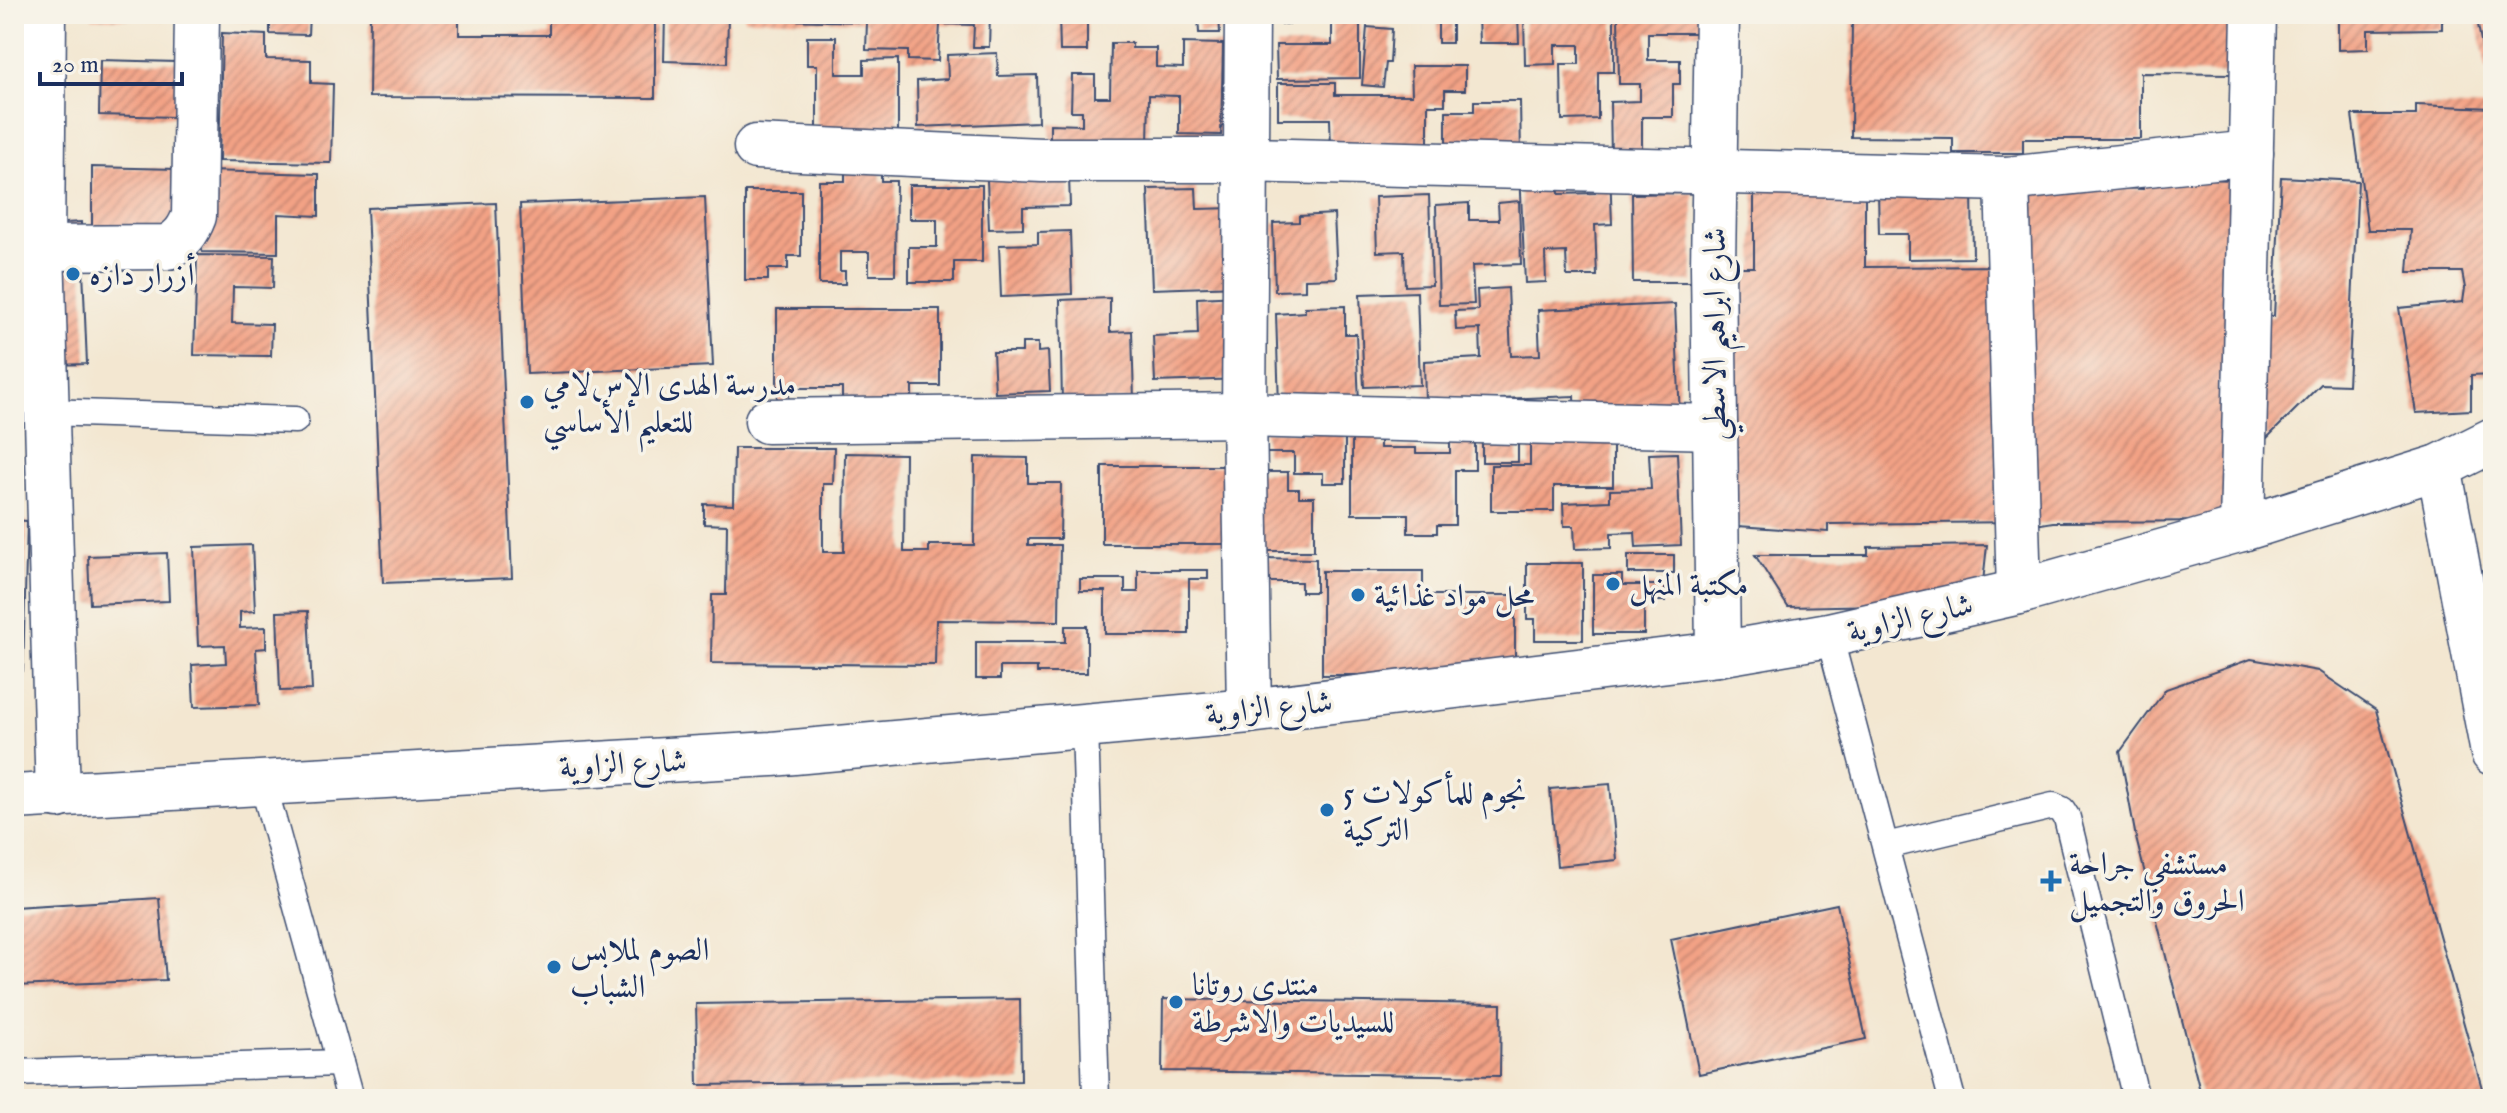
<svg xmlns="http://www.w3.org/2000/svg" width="2507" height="1113" viewBox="0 0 2507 1113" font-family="'IM FELL English',Amiri,serif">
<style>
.building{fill:url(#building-hatch)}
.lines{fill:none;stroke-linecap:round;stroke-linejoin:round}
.service-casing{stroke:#3b4b6f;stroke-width:29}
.minor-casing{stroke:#3b4b6f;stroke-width:47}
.secondary-casing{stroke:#3b4b6f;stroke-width:47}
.service{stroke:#fff;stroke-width:26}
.minor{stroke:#fff;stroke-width:44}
.secondary{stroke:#fff;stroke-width:44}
.poi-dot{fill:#1f6fb2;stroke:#f7f3e8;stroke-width:3}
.labels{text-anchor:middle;stroke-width:7;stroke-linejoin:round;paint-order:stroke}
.poi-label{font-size:32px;fill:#1b2f5e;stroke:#f7f3e8;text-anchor:start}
.street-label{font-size:32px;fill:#1b2f5e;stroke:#f7f3e8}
</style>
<defs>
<pattern id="building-hatch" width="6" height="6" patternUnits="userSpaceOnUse" patternTransform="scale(2)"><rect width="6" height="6" fill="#f3a285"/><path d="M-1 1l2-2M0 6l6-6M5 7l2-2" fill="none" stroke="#c48470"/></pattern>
</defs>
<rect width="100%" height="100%" fill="#f7f3e8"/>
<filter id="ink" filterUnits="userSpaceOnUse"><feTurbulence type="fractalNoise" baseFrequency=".0125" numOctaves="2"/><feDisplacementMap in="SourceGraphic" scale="16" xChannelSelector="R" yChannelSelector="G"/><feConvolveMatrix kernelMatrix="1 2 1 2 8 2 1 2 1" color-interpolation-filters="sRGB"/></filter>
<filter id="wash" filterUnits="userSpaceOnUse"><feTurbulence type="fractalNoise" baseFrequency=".006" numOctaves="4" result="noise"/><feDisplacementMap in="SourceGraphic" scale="32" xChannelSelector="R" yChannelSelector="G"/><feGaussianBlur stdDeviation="1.8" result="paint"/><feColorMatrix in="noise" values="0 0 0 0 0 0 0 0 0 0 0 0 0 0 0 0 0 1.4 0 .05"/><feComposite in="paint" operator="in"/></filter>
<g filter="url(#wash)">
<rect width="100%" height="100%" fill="#f3e7d1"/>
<g id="blocks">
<g class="building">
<polygon points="93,14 171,14 171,20 92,18"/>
<polygon points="234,14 262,14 262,22 234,21"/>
<polygon points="270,14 309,14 308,35 270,34"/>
<polygon points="370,14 459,14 459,35 549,35 549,14 655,14 655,98 369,97"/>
<polygon points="665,14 728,14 727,63 664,61"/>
<polygon points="744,14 990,14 989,47 973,47 974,25 940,24 938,61 908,60 908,51 866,50 867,22 744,19"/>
<polygon points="1059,14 1087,14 1087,51 1060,51"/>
<polygon points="1198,14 1219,14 1220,33 1199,33"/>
<rect x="1277" y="14" width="50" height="10"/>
<polygon points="1361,14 1434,14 1434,17 1361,18"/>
<rect x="1438" y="14" width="14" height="29"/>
<polygon points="1478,14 1518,14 1519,43 1479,43"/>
<polygon points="1524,14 1614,14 1614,72 1598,72 1598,119 1562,120 1561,64 1579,64 1579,45 1555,45 1555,64 1525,65"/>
<polygon points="1618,14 1703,14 1703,33 1648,33 1648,60 1680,60 1680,84 1673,84 1673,117 1642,117 1642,155 1611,156 1610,102 1640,101 1640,84 1619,84"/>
<polygon points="1852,14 2234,14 2234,74 2141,73 2141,139 2023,139 2023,153 1953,153 1953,138 1851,137"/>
<polygon points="2338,14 2451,14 2451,20 2442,20 2442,29 2368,30 2368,49 2338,50"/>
<polygon points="2476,14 2493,14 2493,68 2486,68"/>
<polygon points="1332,21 1360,21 1360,78 1277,79 1276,45 1332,45"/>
<polygon points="1367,27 1392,29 1390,63 1386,63 1383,87 1362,85"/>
<polygon points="222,33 266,35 266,59 311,60 311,83 333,84 331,163 219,161"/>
<polygon points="807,37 836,37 836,74 864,74 864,60 898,59 898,131 817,131 817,65 807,65"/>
<polygon points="1111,43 1132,43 1132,48 1156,48 1156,67 1183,68 1183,43 1223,44 1221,135 1179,134 1179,96 1149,95 1148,145 1050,155 1050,124 1082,125 1082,111 1071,111 1072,75 1095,75 1095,97 1110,97"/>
<polygon points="14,51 18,51 17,150 14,150"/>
<polygon points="997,53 998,76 1037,75 1038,122 918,127 917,81 948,79 947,55"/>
<polygon points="100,60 177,62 175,117 99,115"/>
<polygon points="1411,66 1465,66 1465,90 1445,90 1445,105 1428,105 1428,147 1331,147 1330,119 1278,119 1278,83 1335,83 1335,95 1412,95"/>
<polygon points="1474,101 1520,101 1521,156 1446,157 1446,111 1474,111"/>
<polygon points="2416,105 2493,108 2493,374 2471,375 2471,410 2416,413 2399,308 2463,302 2465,288 2462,272 2408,272 2411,230 2368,230 2352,115 2416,115"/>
<polygon points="92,167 177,169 176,230 92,228"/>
<polygon points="1557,169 1559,194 1595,193 1594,171 1610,170 1612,224 1595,225 1597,276 1567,276 1566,252 1545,253 1546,282 1525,283 1520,171"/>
<polygon points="845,170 881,170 881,181 896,181 895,275 869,275 869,252 840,252 840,271 845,271 845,284 819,284 819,181 845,181"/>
<polygon points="205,171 319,174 319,216 278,214 278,253 202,252"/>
<polygon points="1069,177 1070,206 1023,207 1023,228 989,229 987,180"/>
<polygon points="2143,177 2234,180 2238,521 2053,522 2023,527 2023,522 1828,524 1828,532 1723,525 1722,267 1754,267 1754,180 1865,180 1865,267 2015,266 2019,185 2143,189"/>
<polygon points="2281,177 2358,181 2348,385 2321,384 2266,439 2256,316 2274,316"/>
<polygon points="909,185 982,185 982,262 954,262 954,282 909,282 909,247 937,247 937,219 909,219"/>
<polygon points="1196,188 1197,209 1235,208 1238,286 1152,289 1148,189"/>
<polygon points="1972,189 1973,258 1908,259 1908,234 1879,234 1878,191"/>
<polygon points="745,191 801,191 801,256 788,256 788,269 768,269 768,280 745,280"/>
<polygon points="1693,193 1693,282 1633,282 1632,194"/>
<polygon points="1429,195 1432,285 1405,286 1404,251 1377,252 1375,197"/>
<polygon points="705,197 713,366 527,374 520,204"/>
<polygon points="1519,201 1521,264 1472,266 1474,304 1439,305 1436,205 1469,203 1469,220 1499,220 1498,203"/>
<polygon points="496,203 512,578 383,583 367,208"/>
<polygon points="1334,214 1337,278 1305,279 1305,290 1275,291 1273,223 1299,222 1299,216"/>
<polygon points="81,222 87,364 54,365 49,224"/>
<polygon points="1070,231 1072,294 1001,297 999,245 1038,244 1038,232"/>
<polygon points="197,255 274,256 273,288 233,287 232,323 272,324 271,356 194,355"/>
<polygon points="1508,288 1511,356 1540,355 1538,310 1675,304 1680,418 1575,422 1574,396 1425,402 1424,361 1481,358 1480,329 1456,330 1455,311 1478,310 1477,290"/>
<polygon points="1417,292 1420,385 1364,387 1360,294"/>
<polygon points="1239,296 1242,379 1155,382 1153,336 1198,334 1197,298"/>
<polygon points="1110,298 1110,332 1132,331 1134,400 1062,403 1060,300"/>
<polygon points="1345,306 1345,334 1356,334 1359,403 1279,406 1276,314 1305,312 1305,307"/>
<polygon points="14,308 19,308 18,387 14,387"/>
<polygon points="777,309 940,309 940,386 912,386 912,405 842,416 842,388 789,388 789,406 777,406"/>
<polygon points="1022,343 1038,343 1038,352 1048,351 1050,391 995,393 993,352 1022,352"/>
<polygon points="1380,429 1380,448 1416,448 1416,453 1450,453 1450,437 1475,437 1475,470 1455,470 1455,525 1437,525 1437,533 1408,533 1408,514 1352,514 1352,430"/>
<polygon points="1265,431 1345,431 1345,483 1323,483 1323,473 1294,473 1294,453 1265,453"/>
<rect x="1482" y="437" width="36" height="25"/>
<polygon points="1530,438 1613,438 1613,486 1554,486 1554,511 1491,511 1491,465 1530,465"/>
<polygon points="734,448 834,448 833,484 823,484 823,552 844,552 845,453 905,454 904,552 929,552 929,545 974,545 975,457 1028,458 1028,483 1061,483 1060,539 1028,539 1028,545 1060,545 1059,621 936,620 935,665 711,663 712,595 726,595 727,525 704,524 704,504 733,505"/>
<polygon points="1677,453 1681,545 1636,547 1635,532 1611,533 1611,548 1575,549 1574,526 1564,526 1563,503 1610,501 1610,490 1651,489 1649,454"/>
<rect x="1102" y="466" width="129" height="78"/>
<polygon points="1257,472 1288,472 1288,489 1299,489 1299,497 1314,497 1314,551 1257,551"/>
<polygon points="14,520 27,521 23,671 14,671"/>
<polygon points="252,545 255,611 240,612 240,628 266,627 266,648 256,649 259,705 194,707 192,665 226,663 225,645 198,646 194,547"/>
<polygon points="1987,545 1983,582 1882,605 1788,607 1755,555 1868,555 1868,547"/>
<polygon points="167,553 169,601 90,604 88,556"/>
<rect x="1628" y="555" width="46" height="18"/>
<polygon points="1261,558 1316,559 1316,592 1301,592 1301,582 1261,582"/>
<polygon points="1527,563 1583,563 1583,640 1535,640 1535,619 1527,619"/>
<polygon points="1138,570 1208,570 1208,579 1189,579 1189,634 1105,634 1105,591 1080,591 1080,579 1125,579 1125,592 1138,592"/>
<polygon points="1322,571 1423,571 1423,595 1515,595 1515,675 1322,675"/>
<polygon points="1593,575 1622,575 1622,585 1665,585 1665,601 1644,601 1644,634 1593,634"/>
<polygon points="308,611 312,690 280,691 277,612"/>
<polygon points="1065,626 1087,626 1087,673 1037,673 1037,667 1000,667 1000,679 976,679 976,642 1065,642"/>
<polygon points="2251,659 2318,671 2376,710 2485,1099 2202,1099 2136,838 2120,752 2166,689"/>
<polygon points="1610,784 1617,860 1557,866 1550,789"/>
<polygon points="159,898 166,980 14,986 14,907"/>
<polygon points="1837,904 1866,1039 1699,1074 1671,939"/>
<polygon points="1020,999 1021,1081 698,1085 696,1004"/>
<polygon points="1163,999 1501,1004 1500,1076 1162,1071"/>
</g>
</g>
</g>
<g filter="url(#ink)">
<use href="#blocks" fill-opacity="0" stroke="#3b4b6f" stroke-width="2"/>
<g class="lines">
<g class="service-casing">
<g id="service">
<polyline points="46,412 295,420"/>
<polyline points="1829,635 1952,1099"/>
<polyline points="1085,725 1096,1099"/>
<polyline points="263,784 350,1099"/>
<polyline points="1886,846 2053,806 2062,810 2067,818 2136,1099"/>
<polyline points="14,1073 340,1063"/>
</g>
</g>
<g class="minor-casing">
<g id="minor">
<polyline points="44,14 42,248 58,796"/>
<polyline points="1247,14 1244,415 1249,711"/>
<polyline points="1717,14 1713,266 1718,654"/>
<polyline points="756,147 1042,160 1246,160 2007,179 2251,153"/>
<polyline points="2007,179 2019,592"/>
<path d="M42,248l126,-1c14,-8 20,-15 26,-31l3,-202"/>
<polyline points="767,421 1244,415 1715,427"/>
<polyline points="2439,467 2493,753"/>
<polyline points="2242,529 2254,14"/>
</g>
</g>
<g class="secondary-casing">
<polyline id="secondary" points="14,797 772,754 1249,711 1718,654 1829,635 2019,592 2242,529 2439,467 2493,440"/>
</g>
<use href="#service" class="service"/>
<use href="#minor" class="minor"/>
<use href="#secondary" class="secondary"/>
</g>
</g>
<g class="poi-dot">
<circle cx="73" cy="274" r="8"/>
<circle cx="527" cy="402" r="8"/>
<circle cx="1613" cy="584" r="8"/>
<circle cx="1358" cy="595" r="8"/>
<circle cx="1327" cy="810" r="8"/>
<path d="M2047 869h8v8h8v8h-8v8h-8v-8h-8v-8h8z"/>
<circle cx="554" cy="967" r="8"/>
<circle cx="1176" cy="1002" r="8"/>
</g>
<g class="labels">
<g class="poi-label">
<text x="89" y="285">أزرار دازه</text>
<text x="543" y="395">مدرسة الهدى الإسﻻمي<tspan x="543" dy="37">للتعليم الأساسي</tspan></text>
<text x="1629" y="595">مكتبة المنهل</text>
<text x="1374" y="606">محل مواد غذائية</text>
<text x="1343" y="803">5 نجوم للمأكولات<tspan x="1343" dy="37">التركية</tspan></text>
<text x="2069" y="874">مستشفي جراحة<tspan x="2069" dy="37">الحروق والتجميل</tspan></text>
<text x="570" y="960">الصوم لملابس<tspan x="570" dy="37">الشباب</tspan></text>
<text x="1192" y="995">منتدى روتانا<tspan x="1192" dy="37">للسيديات والاشرطة</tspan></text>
</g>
<g class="street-label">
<text transform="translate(1714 334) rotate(-90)" y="11">شارع ابراهيم الاسطي</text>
<text transform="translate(1910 617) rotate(-13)" y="11">شارع الزاوية</text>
<text transform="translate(1269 707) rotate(-6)" y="11">شارع الزاوية</text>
<text transform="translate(623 763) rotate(-3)" y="11">شارع الزاوية</text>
</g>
</g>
<rect width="2507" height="1113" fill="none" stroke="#f7f3e8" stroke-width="48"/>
<path d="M40 72v12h142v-12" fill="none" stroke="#1b2f5e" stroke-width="4"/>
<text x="52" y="72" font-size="24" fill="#1b2f5e" stroke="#f7f3e8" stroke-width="6" paint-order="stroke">20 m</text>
</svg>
